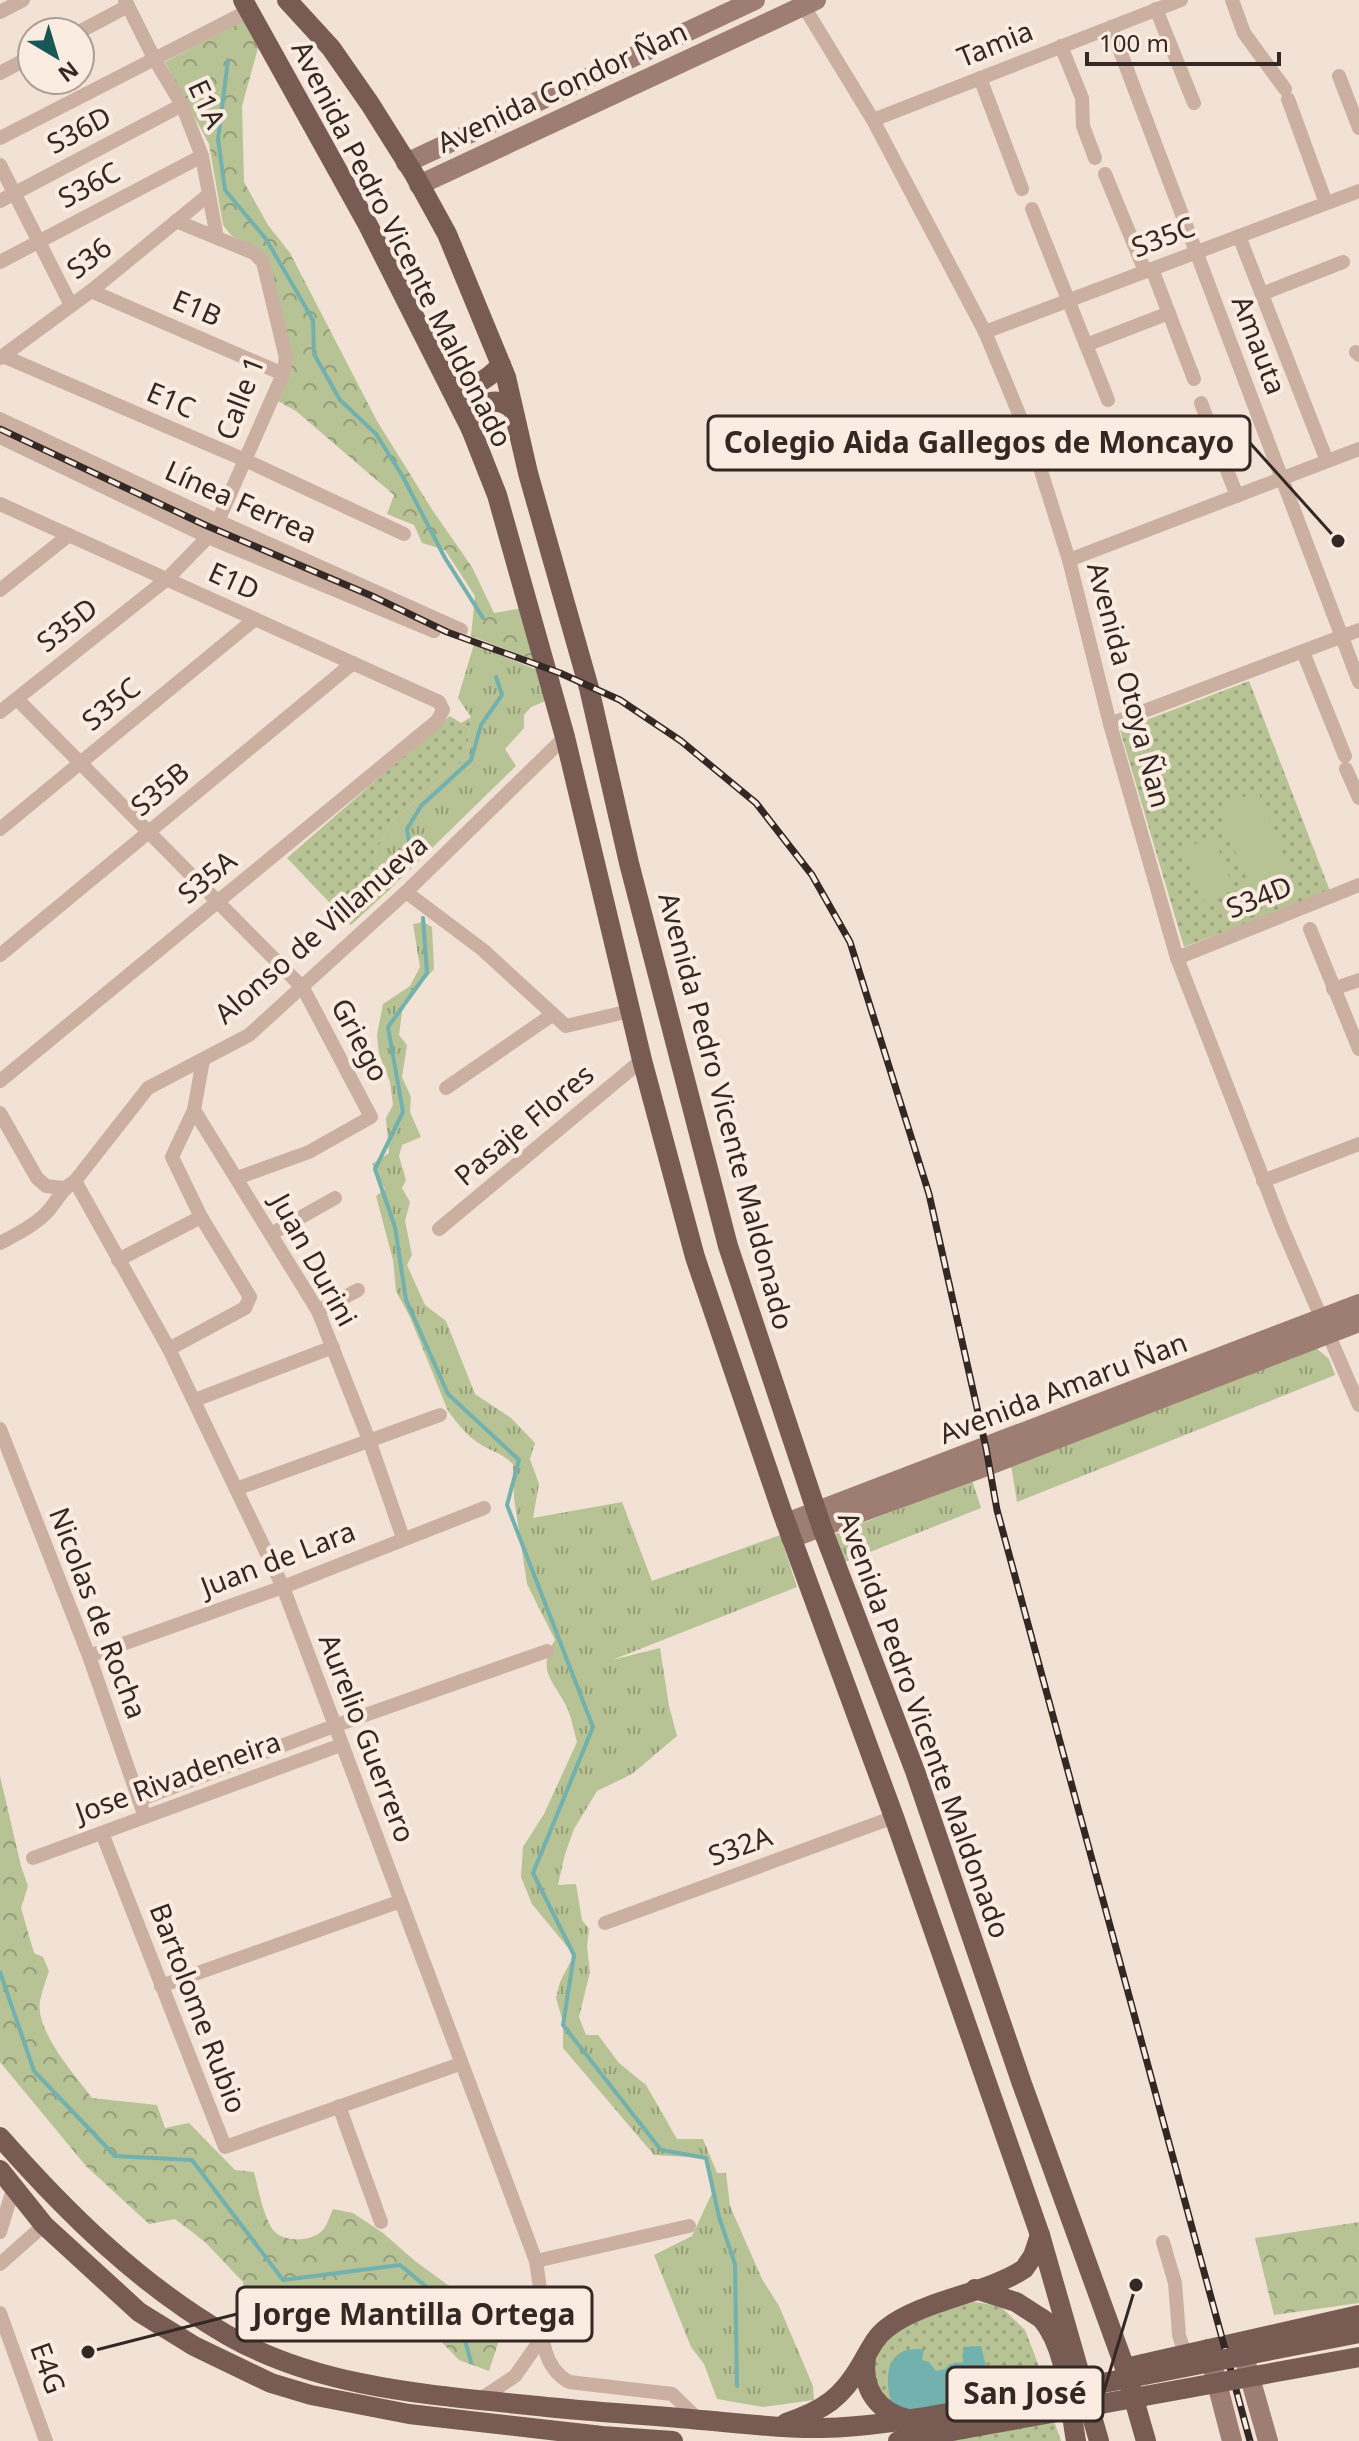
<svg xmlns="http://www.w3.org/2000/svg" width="1359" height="2441" viewBox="0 0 1359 2441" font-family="'Noto Sans',sans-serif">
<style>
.grass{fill:url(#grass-tufts)}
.forest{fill:url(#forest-crowns)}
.park{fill:url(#park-dots)}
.garden{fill:#b7c295}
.water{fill:#72b1ae}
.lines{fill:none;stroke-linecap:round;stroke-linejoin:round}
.stream{stroke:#72b1ae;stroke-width:4}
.minor{stroke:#cbb0a1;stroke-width:14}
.secondary{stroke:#9e7e72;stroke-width:20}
.primary{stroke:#785c54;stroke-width:20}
.rail-casing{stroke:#342824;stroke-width:7}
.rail{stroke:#faece1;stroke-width:4;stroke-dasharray:12;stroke-linecap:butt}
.primary-bridge{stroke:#785c54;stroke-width:20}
.labels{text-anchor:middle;stroke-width:8;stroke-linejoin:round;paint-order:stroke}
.street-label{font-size:28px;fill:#342824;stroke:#faece1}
.leader{fill:none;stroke:#342824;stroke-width:3}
.callout-dot{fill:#342824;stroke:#faece1;stroke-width:3}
.callout{fill:#faece1;stroke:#342824;stroke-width:3}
.callout-label{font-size:30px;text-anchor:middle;font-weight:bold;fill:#342824}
</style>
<defs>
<pattern id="grass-tufts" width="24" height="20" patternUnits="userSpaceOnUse" patternTransform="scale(2)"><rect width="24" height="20" fill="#b7c295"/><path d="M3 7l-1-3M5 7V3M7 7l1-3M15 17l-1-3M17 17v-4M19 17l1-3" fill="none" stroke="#969e79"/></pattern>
<pattern id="forest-crowns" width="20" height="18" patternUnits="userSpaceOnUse" patternTransform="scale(2)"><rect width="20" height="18" fill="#b7c295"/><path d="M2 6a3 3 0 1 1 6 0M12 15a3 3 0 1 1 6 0" fill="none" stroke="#969e79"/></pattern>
<pattern id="park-dots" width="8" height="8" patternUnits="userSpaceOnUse" patternTransform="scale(2)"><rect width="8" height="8" fill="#b7c295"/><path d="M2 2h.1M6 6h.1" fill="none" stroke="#969e79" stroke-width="1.8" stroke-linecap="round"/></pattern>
</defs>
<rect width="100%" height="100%" fill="#f2e2d5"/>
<g class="grass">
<polygon points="474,644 540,671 548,700 531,707 524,715 524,728 505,749 516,766 388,891 373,857 391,822 466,758 471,717 458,698"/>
<path d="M423,922l9,5 2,42 -31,35 -4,31 8,10 -5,32 9,20 -1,15 11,25 -19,8 -3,11 7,24 -4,8 8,14 -5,19 7,34 -5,10 18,40 21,16 29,73 36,24 24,25 -5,16 9,25 -6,34 89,-16 30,79 128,-46 17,52 -185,73 48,-12 9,58 8,30 -45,38 -35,17 -23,38 -9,25 -7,31 18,-1 6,36 7,9 -2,18 3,25 -11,45 7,18h12l21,28 27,22 31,54h26l14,34h9l4,33 32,73 17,27 34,80 1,14 -51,7 -46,-8 -13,-35 -13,-17 -37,-92 38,-19 21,-45 -7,-33 -52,-3 -91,-107v-26l-7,-24 4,-16 14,-27 -42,-51 -11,-27 2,-30 21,-33 33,-72c-3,-10 -5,-22 -9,-32 -13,-29 -33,-38 -13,-70l-28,-56 -13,-86 -1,-34c-14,-13 -19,-11 -33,-20 -13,-8 -23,-21 -32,-33l-38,-94 -14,-26 -3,-31 -17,-64 9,-7 -13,-25 17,-11 -3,-35 7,-13 -3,-23 -11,-28 -2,-19 6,-31 27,-18 10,-19 -7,-43z"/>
<polygon points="1314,1346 1329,1359 1335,1375 1017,1502 1011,1465"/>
<polygon points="972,1480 981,1508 842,1563 835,1534"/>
</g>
<g class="forest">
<polygon points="246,19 258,48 242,106 244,182 268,225 290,253 377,421 433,511 472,567 494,613 523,608 539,662 471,636 475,596 445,550 422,543 414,525 387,514 394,495 296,411 276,400 287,376 256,249 231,235 223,225 209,144 165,62"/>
<path d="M0,1776l21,90 7,20 -7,22 13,45 9,4 6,14c-3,9 -7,20 -9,30 -5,30 35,74 52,97l65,7 8,23 24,-5 46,47 19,2c4,15 10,49 21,60 10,10 36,10 47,-1 5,-5 8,-16 11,-22l20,4 30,20 32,28 37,27 19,22 29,27 -11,34 -30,-11 -25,-26 -1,-22 -30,-18 -45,-7 -26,24 -38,4 -50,-13 -1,-20 -38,-40 -30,-23 -26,5 -63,-58 -86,-104z"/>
<polygon points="1359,2222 1359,2303 1274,2315 1255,2238"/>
</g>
<g class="park">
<polygon points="1249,681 1330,891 1184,947 1120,730"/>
<polygon points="450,716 461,723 471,717 466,758 391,822 373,857 388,891 351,925 287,858"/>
<polygon points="975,2302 1000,2306 1025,2330 1045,2382 1001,2395 900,2414 867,2385 884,2330 938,2311"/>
<polygon points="1054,2421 1061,2441 943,2441"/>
</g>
<g class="garden">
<polygon points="1258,791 1290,870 1250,887 1217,808"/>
<polygon points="1214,837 1234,890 1203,902 1182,849"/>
</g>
<path class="water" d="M981,2346l8,32 -4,9 16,8 -106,21c-6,-20 -16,-54 9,-65 5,-2 14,-2 20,-2l-2,11 7,2 7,9 9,-2 5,-5 13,-2v-15z"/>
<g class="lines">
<g class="stream">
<polyline points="228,60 218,139 225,190 266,239 313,320 314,354 340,400 376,434 403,477 445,558 483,618"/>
<polyline points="413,865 407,829 421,806 471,760 481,725 502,695 496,677"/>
<polyline points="423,918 427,973 388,1027 403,1112 375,1169 395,1227 406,1300 448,1394 519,1460 507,1505 593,1727 533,1873 574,1955 563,2025 661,2150 706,2158 719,2217 735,2264 737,2386"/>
<polyline points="0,1972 34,2071 115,2156 192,2160 283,2280 400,2265 457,2312 471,2362"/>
</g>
<g class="minor">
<polyline points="125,0 155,60 182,105 202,156 217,238"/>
<polyline points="800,0 873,120 985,332 1036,455 1069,560 1110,724 1177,958 1282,1227 1359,1405"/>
<polyline points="1232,0 1244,33 1285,89"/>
<polyline points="1156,9 1194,103"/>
<polyline points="0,12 23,0"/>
<polyline points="1111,27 1359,682"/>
<polyline points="79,32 128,6"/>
<polyline points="1061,46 1082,98 1083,126 1095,158"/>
<polyline points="0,73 32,56"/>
<polyline points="1339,76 1359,128"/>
<polyline points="980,78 1022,189"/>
<polyline points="1288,99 1326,203"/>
<polyline points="873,120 1181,0"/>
<polyline points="0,138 250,10"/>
<polyline points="0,165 71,305"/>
<polyline points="1105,174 1145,271"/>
<polyline points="0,201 182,105"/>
<polyline points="1032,209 1108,400"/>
<polyline points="1239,236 1327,461"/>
<polyline points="0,262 202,156"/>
<polyline points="1152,269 1194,379"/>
<polyline points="91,291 283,374"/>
<polyline points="1262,294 1343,262"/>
<polyline points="985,332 1359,191"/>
<polyline points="1086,345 1169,313"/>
<polyline points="1356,352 1359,355"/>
<polyline points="3,356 245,460 404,534"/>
<polyline points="0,358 91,291 207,196"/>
<polyline points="1201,403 1237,496"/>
<polyline points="0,419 218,521 461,630"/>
<polyline points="0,437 208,537 434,631"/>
<polyline points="0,504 439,702 443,710 437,721 0,1081"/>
<polyline points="1069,560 1359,449"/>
<polyline points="0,590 69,535"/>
<polyline points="1303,652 1345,756"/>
<polyline points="17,699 303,988 371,1117 309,1152 237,1178"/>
<polyline points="0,712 167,579 208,537 218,521 283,374 286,358 263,262 254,253 176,221"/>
<polyline points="1110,724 1359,630"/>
<polyline points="1346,769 1359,798"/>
<polyline points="0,829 255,619"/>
<polyline points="406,892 483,950 566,1026 630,1011"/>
<polyline points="1310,929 1359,1049"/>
<polyline points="0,955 353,663"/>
<polyline points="1177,958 1359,885"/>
<polyline points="1333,989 1359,980"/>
<polyline points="203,1060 194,1110 318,1311 369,1440 403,1538"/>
<polyline points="446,1088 552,1015"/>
<polyline points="0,1113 37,1178 46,1186 63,1188"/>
<path d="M75,1181l94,168 114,238 253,674c2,13 4,26 5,39 1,30 -2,65 28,82l103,12 26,25"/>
<polyline points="1263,1181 1359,1144"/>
<polyline points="439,1229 642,1060"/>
<polyline points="271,1234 335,1198"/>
<path d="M0,1243c17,-9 37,-19 49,-33 10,-12 13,-21 26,-29l73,-93 101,-53 157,-143 159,-155"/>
<polyline points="118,1260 201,1217"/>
<polyline points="318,1311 358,1290"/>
<polyline points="169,1349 245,1308 250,1297 201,1217 172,1157 194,1110"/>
<polyline points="195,1400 333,1347"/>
<polyline points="0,1429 89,1656 145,1817"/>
<polyline points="236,1489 440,1415"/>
<polyline points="89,1656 283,1587 484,1508"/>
<polyline points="139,1800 334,1726 547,1651"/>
<polyline points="102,1833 225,2147 460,2064"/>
<polyline points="33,1858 341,1745"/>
<polyline points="605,1923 894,1817"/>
<polyline points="161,1986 401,1901"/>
<polyline points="339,2106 381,2222"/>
<polyline points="0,2232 14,2186"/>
<polyline points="1163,2242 1175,2283 1179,2335 1185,2354"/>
<polyline points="536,2261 689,2226"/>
<polyline points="0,2264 44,2225"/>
<polyline points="0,2313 46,2441"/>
<polyline points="479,2400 515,2376 541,2339"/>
</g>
<g class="secondary">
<polyline points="406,163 755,0"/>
<polyline points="419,185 816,0"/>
<polyline points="786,1523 1359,1304"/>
<polyline points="791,1538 989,1465 1359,1322"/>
<polyline points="1208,2349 1232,2441"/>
<polyline points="1245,2360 1268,2441"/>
</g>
<g class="primary">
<polyline points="243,0 368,225 471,429 497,495 565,737 642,1060 695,1257 782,1512 894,1817 1040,2235 1099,2441"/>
<polyline points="287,0 331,48 370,104 414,174 447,234 506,377 528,473 589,688 629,863 728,1246 822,1528 915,1771 1022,2084 1125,2368 1146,2441"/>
<path d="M450,387c23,1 35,-5 51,-22"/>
<path d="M471,429c6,-24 20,-36 42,-20"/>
<path d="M0,2137c67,76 139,147 227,198 94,54 207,60 311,71 55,6 109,9 163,14 40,3 80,9 121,8 47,-1 92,-9 138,-17"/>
<polyline points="0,2170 44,2225 139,2312 194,2346 271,2383 311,2395 409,2414 602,2436 673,2441"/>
<polyline points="975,2289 1016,2302 1050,2324"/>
<path d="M1041,2318c26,30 28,85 35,123"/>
<path d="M866,2357c-5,32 12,55 42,62"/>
<polyline points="1125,2368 1359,2315"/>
<path d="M786,2423c38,-13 56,-25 76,-60 7,-12 13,-26 25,-35 36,-28 99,-34 137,-59l9,-13 7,-21"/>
<polyline points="898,2441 963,2429"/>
</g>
<g class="rail-casing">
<polyline id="rail" points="0,429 205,525 372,596 447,632 560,673 620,700 681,741 756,803 812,875 850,942 929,1194 986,1448 997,1510 1250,2441"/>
</g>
<use href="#rail" class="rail"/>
<g class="primary-bridge">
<polyline points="960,2411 1359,2333"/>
<polyline points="963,2429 1359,2357"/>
</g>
</g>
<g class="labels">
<g class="street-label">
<text transform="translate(995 44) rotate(-22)" y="10">Tamia</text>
<text transform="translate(562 87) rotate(-25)" y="10">Avenida Condor Ñan</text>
<text transform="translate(207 104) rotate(65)" y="10">E1A</text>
<text transform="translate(79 130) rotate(-28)" y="10">S36D</text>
<text transform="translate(89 185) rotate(-28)" y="10">S36C</text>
<text transform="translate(1163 237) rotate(-21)" y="10">S35C</text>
<text transform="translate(402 244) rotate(63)" y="10">Avenida Pedro Vicente Maldonado</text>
<text transform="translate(89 258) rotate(-38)" y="10">S36</text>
<text transform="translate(197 308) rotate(23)" y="10">E1B</text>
<text transform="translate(1259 345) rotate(69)" y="10">Amauta</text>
<text transform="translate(240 398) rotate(-69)" y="10">Calle 1</text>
<text transform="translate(171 400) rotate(23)" y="10">E1C</text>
<text transform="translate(241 502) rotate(24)" y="10">Línea Ferrea</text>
<text transform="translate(234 581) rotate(24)" y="10">E1D</text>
<text transform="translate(67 625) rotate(-38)" y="10">S35D</text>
<text transform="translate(1129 685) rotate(75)" y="10">Avenida Otoya Ñan</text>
<text transform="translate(111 704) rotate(-39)" y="10">S35C</text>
<text transform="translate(160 789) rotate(-40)" y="10">S35B</text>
<text transform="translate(207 877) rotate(-39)" y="10">S35A</text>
<text transform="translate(1259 897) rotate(-22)" y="10">S34D</text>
<text transform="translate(321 929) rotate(-41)" y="10">Alonso de Villanueva</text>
<text transform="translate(360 1040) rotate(62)" y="10">Griego</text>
<text transform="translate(726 1111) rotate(75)" y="10">Avenida Pedro Vicente Maldonado</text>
<text transform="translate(524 1125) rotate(-40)" y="10">Pasaje Flores</text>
<text transform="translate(314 1260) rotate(61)" y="10">Juan Durini</text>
<text transform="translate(1063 1388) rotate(-21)" y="10">Avenida Amaru Ñan</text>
<text transform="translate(278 1559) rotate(-21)" y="10">Juan de Lara</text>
<text transform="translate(98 1613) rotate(69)" y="10">Nicolas de Rocha</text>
<text transform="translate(924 1725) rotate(70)" y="10">Avenida Pedro Vicente Maldonado</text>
<text transform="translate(367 1738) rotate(69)" y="10">Aurelio Guerrero</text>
<text transform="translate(178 1777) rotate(-20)" y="10">Jose Rivadeneira</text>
<text transform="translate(740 1846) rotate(-20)" y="10">S32A</text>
<text transform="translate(198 2008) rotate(69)" y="10">Bartolome Rubio</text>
<text transform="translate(48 2368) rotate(70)" y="10">E4G</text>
</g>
</g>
<path class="leader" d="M1338 541L1250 443M88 2352L237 2314M1136 2285L1103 2394"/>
<g class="callout-dot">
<circle cx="1338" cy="541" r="8"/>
<circle cx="88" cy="2352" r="8"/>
<circle cx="1136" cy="2285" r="8"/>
</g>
<g class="callout">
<rect x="708" y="416" width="542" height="54" rx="8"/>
<rect x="237" y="2287" width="355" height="54" rx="8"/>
<rect x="947" y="2367" width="156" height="54" rx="8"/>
</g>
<g class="callout-label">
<text x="979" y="453">Colegio Aida Gallegos de Moncayo</text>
<text x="414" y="2325">Jorge Mantilla Ortega</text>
<text x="1025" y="2404">San José</text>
</g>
<g transform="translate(56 56) rotate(142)"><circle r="38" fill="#faece1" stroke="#ab9e95" stroke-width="2"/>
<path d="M0-6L14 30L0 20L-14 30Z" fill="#175857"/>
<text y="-12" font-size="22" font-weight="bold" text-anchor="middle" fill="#342824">N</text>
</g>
<path d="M1087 52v12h192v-12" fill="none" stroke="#342824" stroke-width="4"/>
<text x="1099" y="52" font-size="24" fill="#342824" stroke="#faece1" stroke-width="6" paint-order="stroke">100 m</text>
</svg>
